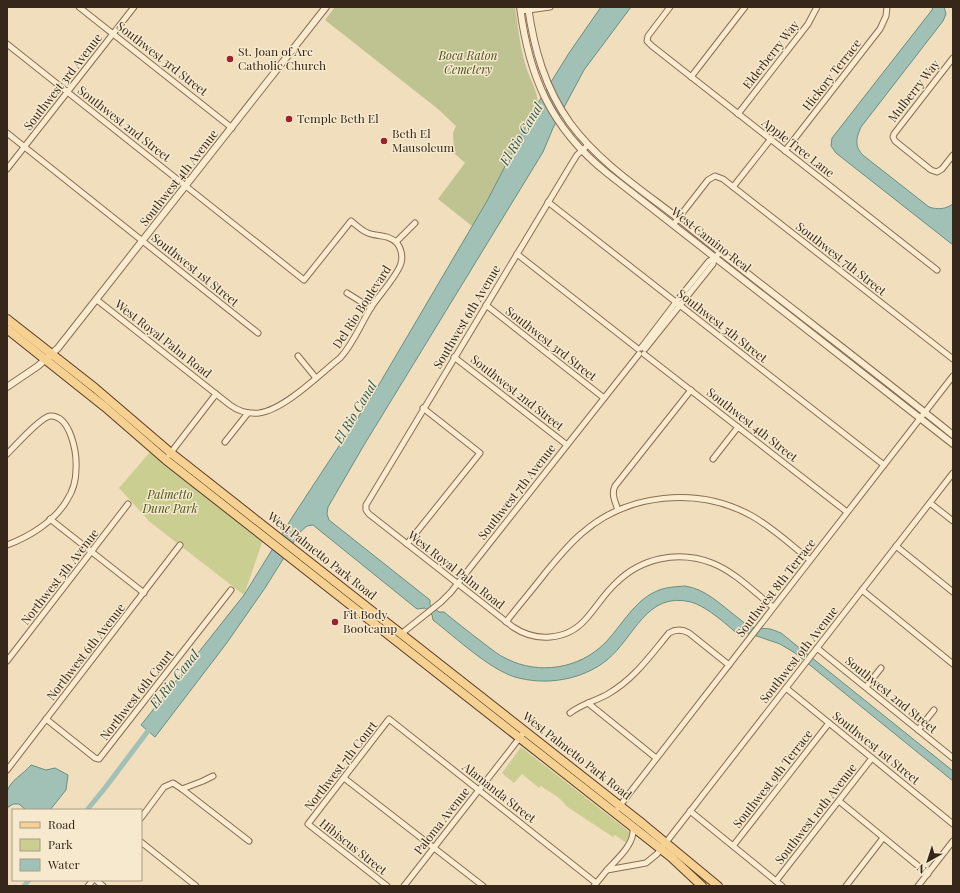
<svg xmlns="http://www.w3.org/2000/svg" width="960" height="893" viewBox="0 0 960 893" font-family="'Playfair Display',serif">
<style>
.green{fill:#cbce91}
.cemetery{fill:#bfc291}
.water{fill:#a1c1b6;stroke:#688f83}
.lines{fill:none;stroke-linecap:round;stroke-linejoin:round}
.canal{stroke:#a1c1b6;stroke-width:5}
.minor-casing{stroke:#896e55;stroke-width:7}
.tertiary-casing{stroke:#896e55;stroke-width:8}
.primary-casing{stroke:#563c2a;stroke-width:10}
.minor{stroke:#fbecd0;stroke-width:5}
.tertiary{stroke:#fbecd0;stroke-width:6}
.primary{stroke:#f6d191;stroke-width:8}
.poi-dot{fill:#9b222a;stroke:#f7e9cd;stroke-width:1.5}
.labels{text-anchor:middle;stroke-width:3;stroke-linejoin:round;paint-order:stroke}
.poi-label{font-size:12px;fill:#37271b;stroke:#f7e9cd;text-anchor:start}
.street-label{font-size:12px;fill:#37271b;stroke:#f7e9cd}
.park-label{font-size:12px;font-style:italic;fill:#4a5520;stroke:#f7e9cd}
.water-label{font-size:13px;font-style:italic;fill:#295852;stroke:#f7e9cd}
</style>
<rect width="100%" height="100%" fill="#f0debd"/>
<g class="green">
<polygon points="151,451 263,540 244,595 150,522 119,488"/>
<path d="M521,747l110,86 -3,9h-3l-10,-7 -2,2 -47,-31c-6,-10 -16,-13 -25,-20l-2,2 -17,-14 -8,9 -12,-10z"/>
</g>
<path class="cemetery" d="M335,7h180c3,20 5,40 11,60 4,12 11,23 12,36l-51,98 -15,25 -34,-27 27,-36 -11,-10 -1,-20 3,-7 -18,-17 -113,-89z"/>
<g class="water">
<path d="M601,7h30l-47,63 -31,58 -10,24 -179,293 -36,62 -1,7 2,6 101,80v5l9,7h5c12,10 25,20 38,30 8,6 16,13 25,17 32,16 72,10 98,-16 21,-22 34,-53 68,-56 4,0 8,-1 12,-1 21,3 36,19 52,31 4,3 8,7 12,9 7,3 14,2 21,3 4,1 8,3 11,4l172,138v10l-158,-128 -15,-9 -35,-12 -5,4c-13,-11 -32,-29 -49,-34 -45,-11 -56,35 -84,58 -25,20 -61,26 -92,17 -26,-8 -60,-40 -82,-57l-1,-5 -7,-7 -8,1 -104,-84 -6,1 -7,6 -35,56 -39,56 -71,93 -14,-12 103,-130 49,-79 81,-123 113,-192 51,-98 31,-50z"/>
<path d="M933,7h11l2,7 -3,7 -82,106c-5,11 -7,20 3,29l65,51c9,3 17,2 24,-3v41l-117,-92 -5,-7 1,-8 100,-128z"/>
<path d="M31,765l15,5 9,-2 13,7 -2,15 -16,20h-24l-7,-6h-6l-6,4c0,-5 -1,-12 0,-16 3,-12 17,-18 24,-27z"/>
</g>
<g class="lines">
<g class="canal">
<polyline points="87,810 105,788 151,727"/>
<polyline points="24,886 29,880"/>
</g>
<g class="minor-casing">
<g id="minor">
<polyline points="79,7 232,128"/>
<polyline points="670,7 648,36 647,41 652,46 937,270"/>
<polyline points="521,11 550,7"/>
<path d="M7,44l297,236 47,-59c5,4 11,10 17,12 10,4 20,1 29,10 4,5 6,13 4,20 -3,12 -21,31 -29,43 -11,17 -18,37 -32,52 -20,16 -56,52 -81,55 -11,1 -21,-2 -29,-8l-133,-105"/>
<polyline points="953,58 894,134 893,137 895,141 931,170 937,172 942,169 953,155"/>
<polyline points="691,77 745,7"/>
<polyline points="738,114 808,24 817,7"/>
<polyline points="7,133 258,333"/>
<path d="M588,145l-11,10 -5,8 -206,342v5l3,4 144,113c22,15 53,14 72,-7 11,-12 19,-26 31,-37 25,-25 62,-33 96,-20 23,9 42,29 61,44"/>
<polyline points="785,151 880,29 886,16 887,7"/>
<polyline points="7,169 134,7"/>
<polyline points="733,187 770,140"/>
<polyline points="548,202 884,465"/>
<polyline points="673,225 708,180 715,176 723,179 953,359"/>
<polyline points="396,242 415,223"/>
<polyline points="517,254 638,349"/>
<polyline points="347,293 371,308"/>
<polyline points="486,305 604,398"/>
<polyline points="641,348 676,302 709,261 714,259"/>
<polyline points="645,349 713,264 714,259 720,252"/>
<polyline points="644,354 847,512"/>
<polyline points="298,356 316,378"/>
<polyline points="454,357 567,445"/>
<polyline points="225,442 248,413"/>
<path d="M7,454c8,-8 34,-37 43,-38 21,-1 27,38 26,53 0,10 -3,22 -9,31 -12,21 -38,37 -60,45"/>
<polyline points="169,455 216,394"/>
<polyline points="713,459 738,427"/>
<polyline points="930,503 953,521"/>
<path d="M618,510c-3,-9 -7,-16 -3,-24l76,-96"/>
<polyline points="50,519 144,593"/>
<polyline points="407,544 480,453 423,408"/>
<polyline points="896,546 953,592"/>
<polyline points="862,590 953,664"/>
<path d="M506,622c13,-17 27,-33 40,-50 11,-13 22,-27 35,-38 46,-41 117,-48 171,-18 21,12 39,29 58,44"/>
<polyline points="401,634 441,602 451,592 639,354"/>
<polyline points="817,648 953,758"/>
<polyline points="7,661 128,504"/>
<polyline points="866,687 881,668"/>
<polyline points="786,688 953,824"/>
<polyline points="588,703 656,758"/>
<path d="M570,713c11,-9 26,-12 38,-19 26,-15 42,-38 61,-61 7,-4 13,-4 20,0l40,32"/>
<polyline points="46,719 95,758 99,759 231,590"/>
<polyline points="918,730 934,710"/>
<polyline points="7,770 180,545"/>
<polyline points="344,778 483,886"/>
<polyline points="182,789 249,841"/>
<polyline points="839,801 928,874"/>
<polyline points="618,808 953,376"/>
<polyline points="690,811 782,886"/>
<polyline points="141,818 164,787 173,783 182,789 203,781 213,776"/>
<polyline points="141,842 196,886"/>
<polyline points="733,846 829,723"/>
<path d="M607,870c10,-11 28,-26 26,-42"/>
<polyline points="96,880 103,886"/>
<polyline points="776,881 872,758"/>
<polyline points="88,886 93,880"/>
<polyline points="387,886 308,824 389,719 596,883"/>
<polyline points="404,886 525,731"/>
<polyline points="594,886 607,870 646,863 657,854 953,473"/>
<polyline points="846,886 883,838"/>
<polyline points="918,886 953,841"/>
</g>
</g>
<g class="tertiary-casing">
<g id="tertiary">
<path d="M520,7c9,70 31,121 87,166l346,271"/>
<path d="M528,7c6,42 17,81 42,116 30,41 75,69 114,100 89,72 180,140 269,212"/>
<polyline points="7,387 38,366 58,348 326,7"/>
</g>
</g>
<g class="primary-casing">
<g id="primary">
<polyline points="7,319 95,388 171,453 643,824 718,886"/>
<polyline points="7,329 105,407 166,460 633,827 671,857 702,886"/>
</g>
</g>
<use href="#minor" class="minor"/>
<use href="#tertiary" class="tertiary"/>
<use href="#primary" class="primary"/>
</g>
<g class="poi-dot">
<circle cx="230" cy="59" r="4"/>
<circle cx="289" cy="119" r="4"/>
<circle cx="384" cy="141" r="4"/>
<circle cx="335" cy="622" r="4"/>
</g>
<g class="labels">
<g class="poi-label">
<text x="238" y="56">St. Joan of Arc<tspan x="238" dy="14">Catholic Church</tspan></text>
<text x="297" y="123">Temple Beth El</text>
<text x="392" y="138">Beth El<tspan x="392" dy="14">Mausoleum</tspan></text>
<text x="343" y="619">Fit Body<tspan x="343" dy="14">Bootcamp</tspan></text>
</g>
<g class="street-label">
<text transform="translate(771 55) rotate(-52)" y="4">Elderberry Way</text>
<text transform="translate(162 59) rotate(38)" y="4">Southwest 3rd Street</text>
<text transform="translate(832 75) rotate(-52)" y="4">Hickory Terrace</text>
<text transform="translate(63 82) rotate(-52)" y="4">Southwest 3rd Avenue</text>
<text transform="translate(914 91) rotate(-52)" y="4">Mulberry Way</text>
<text transform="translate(124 124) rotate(38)" y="4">Southwest 2nd Street</text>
<text transform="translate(798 148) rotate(38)" y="4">Apple Tree Lane</text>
<text transform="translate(179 178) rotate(-52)" y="4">Southwest 4th Avenue</text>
<text transform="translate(711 240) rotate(38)" y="4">West Camino Real</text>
<text transform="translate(841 259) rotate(38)" y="4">Southwest 7th Street</text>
<text transform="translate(195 270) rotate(39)" y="4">Southwest 1st Street</text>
<text transform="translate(362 307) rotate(-57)" y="4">Del Rio Boulevard</text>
<text transform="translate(467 317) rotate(-59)" y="4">Southwest 6th Avenue</text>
<text transform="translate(722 326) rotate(38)" y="4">Southwest 5th Street</text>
<text transform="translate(163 339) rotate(38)" y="4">West Royal Palm Road</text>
<text transform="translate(551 344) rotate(38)" y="4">Southwest 3rd Street</text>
<text transform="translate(517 393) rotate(38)" y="4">Southwest 2nd Street</text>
<text transform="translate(752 425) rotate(38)" y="4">Southwest 4th Street</text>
<text transform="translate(517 492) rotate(-52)" y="4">Southwest 7th Avenue</text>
<text transform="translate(322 556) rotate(38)" y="4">West Palmetto Park Road</text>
<text transform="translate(456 570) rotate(38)" y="4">West Royal Palm Road</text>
<text transform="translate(60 577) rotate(-52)" y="4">Northwest 5th Avenue</text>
<text transform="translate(776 588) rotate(-52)" y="4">Southwest 8th Terrace</text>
<text transform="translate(86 652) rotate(-52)" y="4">Northwest 6th Avenue</text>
<text transform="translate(799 655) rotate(-52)" y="4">Southwest 9th Avenue</text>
<text transform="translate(137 695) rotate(-52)" y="4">Northwest 6th Court</text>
<text transform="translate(891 695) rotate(39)" y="4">Southwest 2nd Street</text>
<text transform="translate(876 748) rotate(39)" y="4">Southwest 1st Street</text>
<text transform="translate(577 756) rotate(38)" y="4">West Palmetto Park Road</text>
<text transform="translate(341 766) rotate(-52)" y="4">Northwest 7th Court</text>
<text transform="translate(773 779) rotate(-52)" y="4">Southwest 9th Terrace</text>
<text transform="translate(499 793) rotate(38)" y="4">Alamanda Street</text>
<text transform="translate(816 814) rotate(-52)" y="4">Southwest 10th Avenue</text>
<text transform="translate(442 821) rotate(-52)" y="4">Paloma Avenue</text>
<text transform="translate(353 847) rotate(38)" y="4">Hibiscus Street</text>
</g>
<g class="park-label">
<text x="468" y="60">Boca Raton<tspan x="468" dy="14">Cemetery</tspan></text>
<text x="170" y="499">Palmetto<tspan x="170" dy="14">Dune Park</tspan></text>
</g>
<g class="water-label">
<text transform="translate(521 134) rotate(-59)" y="5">El Rio Canal</text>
<text transform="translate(355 412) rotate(-59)" y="5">El Rio Canal</text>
<text transform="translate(174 679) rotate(-51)" y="5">El Rio Canal</text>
</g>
</g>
<rect width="960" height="893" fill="none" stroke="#37271b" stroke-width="16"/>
<rect x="12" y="809" width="130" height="72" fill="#f7e9cd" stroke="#aa9b86"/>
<rect x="20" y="822" width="20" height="6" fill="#f6d191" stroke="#aa9b86"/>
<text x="48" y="829" font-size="12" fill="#37271b">Road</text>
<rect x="20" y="839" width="20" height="12" fill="#cbce91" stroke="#aa9b86"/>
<text x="48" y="849" font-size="12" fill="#37271b">Park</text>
<rect x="20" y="859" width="20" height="12" fill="#a1c1b6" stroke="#aa9b86"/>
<text x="48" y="869" font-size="12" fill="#37271b">Water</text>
<g transform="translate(928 861) rotate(219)" stroke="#f7e9cd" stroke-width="3" paint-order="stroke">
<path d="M0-3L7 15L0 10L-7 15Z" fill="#37271b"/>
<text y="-6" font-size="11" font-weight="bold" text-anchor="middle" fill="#37271b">N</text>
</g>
</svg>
